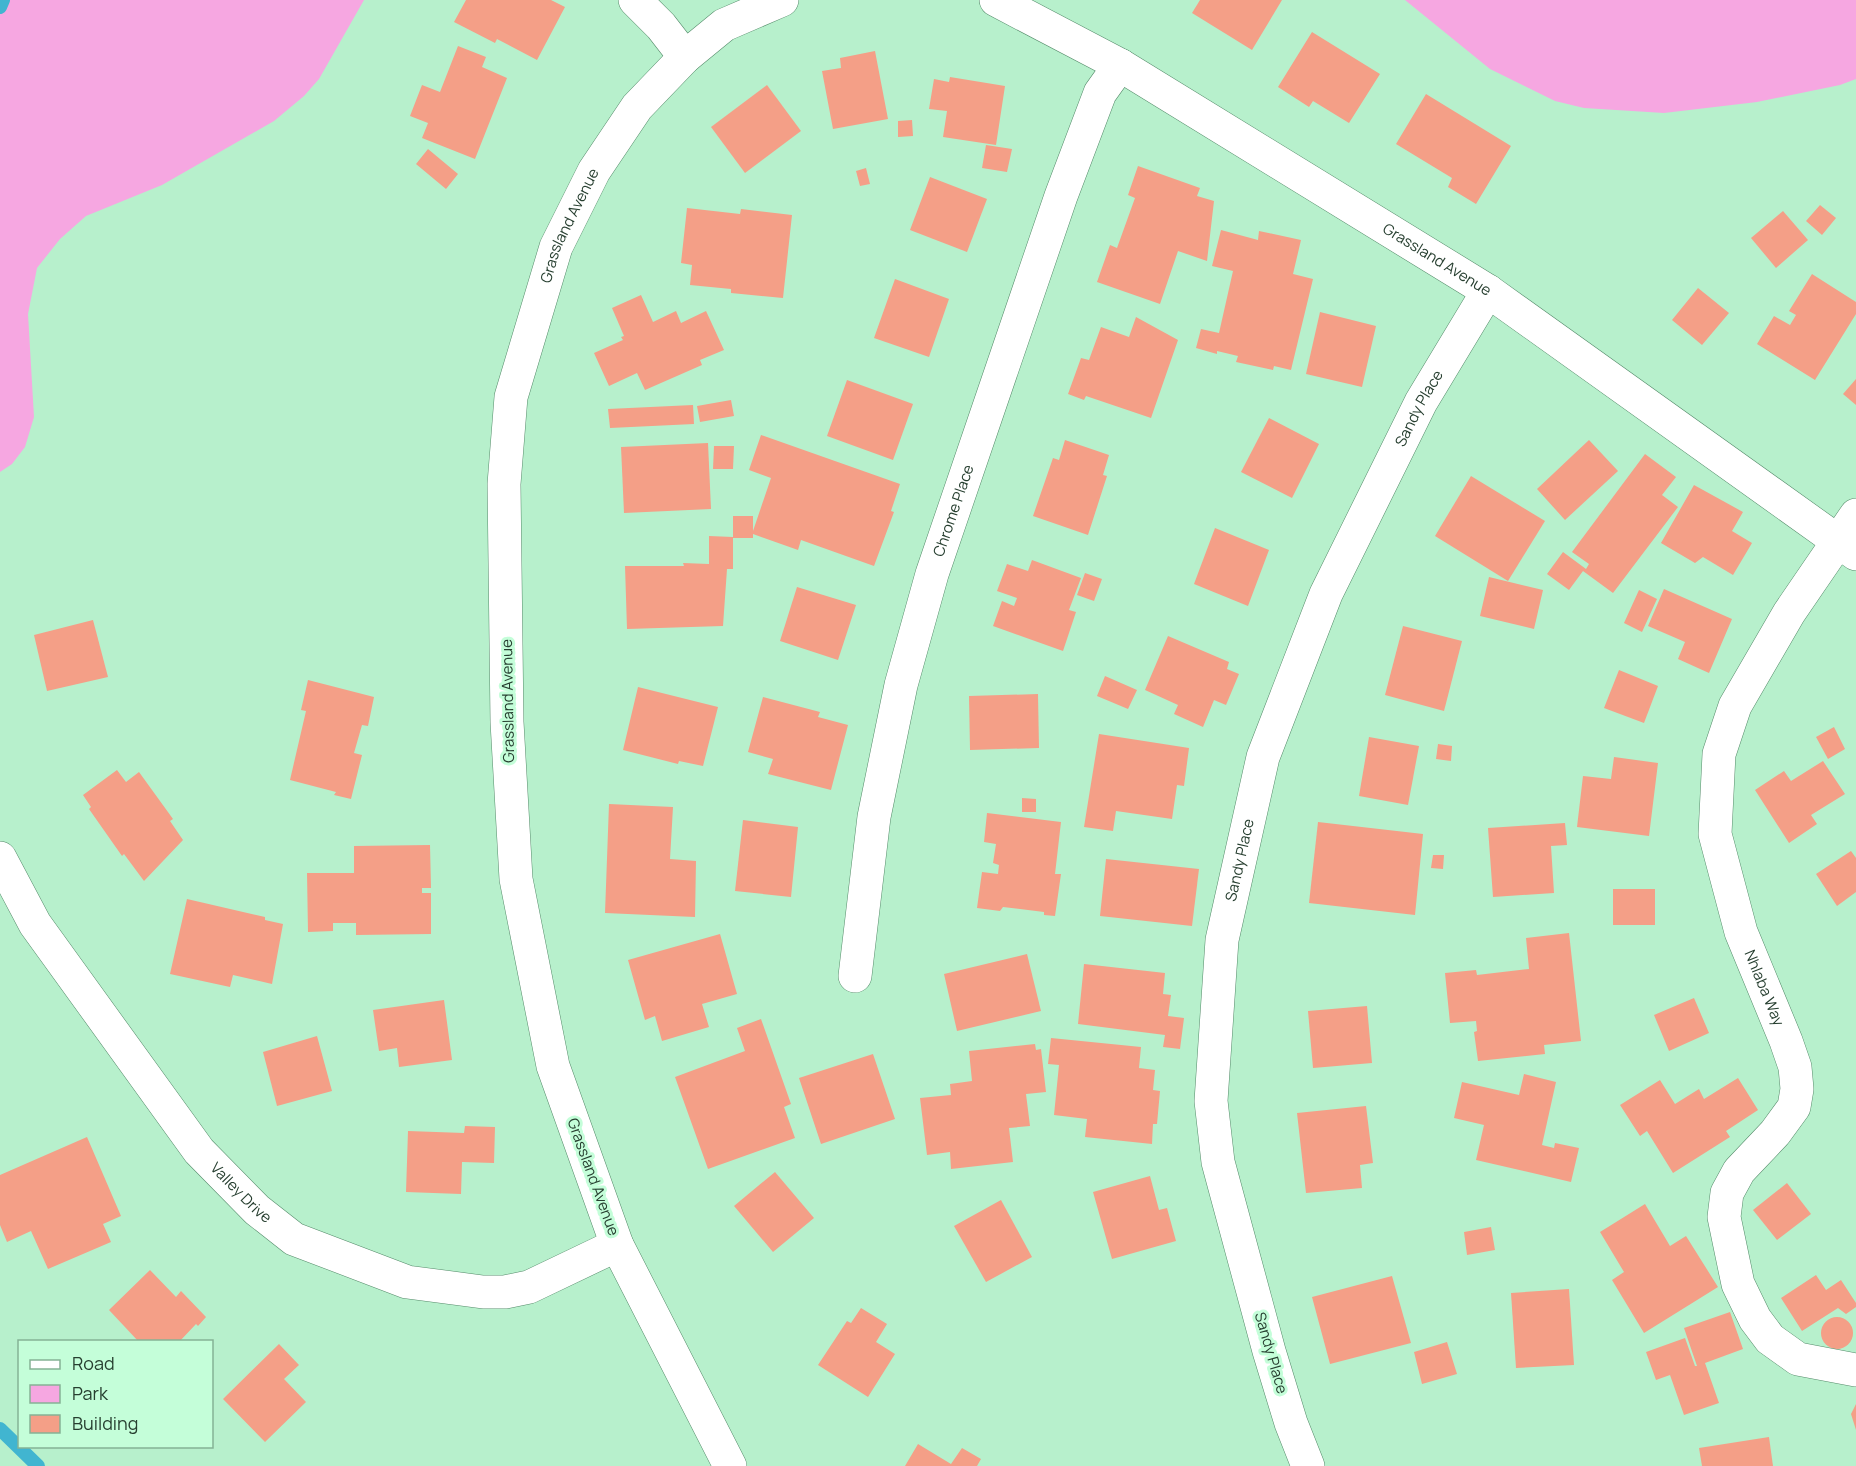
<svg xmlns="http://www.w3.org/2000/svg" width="1856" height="1466" viewBox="0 0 1856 1466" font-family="Manrope,sans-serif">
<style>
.green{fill:#f6a7e1}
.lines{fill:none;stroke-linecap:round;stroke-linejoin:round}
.stream{stroke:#41b5d0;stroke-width:14}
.building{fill:#f49f87}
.minor-casing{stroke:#558b6a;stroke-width:34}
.minor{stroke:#fff;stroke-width:33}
.labels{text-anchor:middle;stroke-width:6;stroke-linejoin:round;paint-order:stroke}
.street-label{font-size:15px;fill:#273f30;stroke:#c4fed9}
</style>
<rect width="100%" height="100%" fill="#b7f0cc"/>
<g class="green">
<polygon points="0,0 364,0 319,79 304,96 274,121 162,185 86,216 60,239 37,268 28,314 34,417 25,447 12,464 0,472"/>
<polygon points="1405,0 1856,0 1856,79 1840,85 1757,102 1664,113 1584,108 1555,101 1490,69"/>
</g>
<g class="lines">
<g class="stream">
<polyline points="0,7 3,0"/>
<polyline points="0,1429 38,1466"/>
</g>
</g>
<g class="building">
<polygon points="466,0 551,0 565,7 537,60 497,39 495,43 454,22"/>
<polygon points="1200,0 1282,0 1252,50 1192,13"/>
<polygon points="1312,32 1380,74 1349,123 1313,101 1309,107 1278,87"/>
<polygon points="458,46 486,57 482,67 507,78 475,159 422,138 428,123 410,116 422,85 440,92"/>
<polygon points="875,51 888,119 833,129 822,71 841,68 840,58"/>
<polygon points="950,77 1005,86 996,145 943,137 947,111 929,109 934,79 949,82"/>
<polygon points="767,85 801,131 745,173 711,127"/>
<polygon points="1426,94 1511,146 1476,204 1448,187 1452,178 1396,144"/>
<polygon points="912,120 913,136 898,137 898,121"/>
<polygon points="986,145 1012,149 1007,172 982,168"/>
<polygon points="428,149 458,174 446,189 416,164"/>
<polygon points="1138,166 1200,188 1197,196 1214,201 1207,261 1178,251 1160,304 1097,282 1110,245 1117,248 1135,198 1128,195"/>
<polygon points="866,168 870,184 860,186 856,171"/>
<polygon points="930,177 987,199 967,252 910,230"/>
<polygon points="1820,205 1836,218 1822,235 1806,221"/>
<polygon points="687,208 740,214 741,209 792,215 783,298 731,293 731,289 690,285 692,265 681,263"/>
<polygon points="1783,211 1808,240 1776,268 1751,238"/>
<polygon points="1221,230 1258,240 1259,231 1301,240 1293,274 1313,279 1291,370 1274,366 1273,370 1236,362 1238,356 1217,351 1217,354 1196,348 1201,329 1219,333 1233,271 1212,266"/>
<polygon points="1812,274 1856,302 1856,314 1815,380 1757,344 1774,316 1790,325 1796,315 1789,311"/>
<polygon points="895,279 949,299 929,357 874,338"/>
<polygon points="1698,288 1729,313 1702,345 1672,320"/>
<polygon points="641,295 653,322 676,311 681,323 706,311 724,350 700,360 702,365 645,390 637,373 609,386 594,353 623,340 621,337 624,336 612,308"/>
<polygon points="1320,312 1376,326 1362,387 1306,374"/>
<polygon points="1136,317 1178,340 1151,418 1086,396 1084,400 1068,394 1081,358 1089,360 1101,327 1129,337"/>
<polygon points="1856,379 1856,405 1843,394"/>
<polygon points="847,380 913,404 893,460 827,436"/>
<polygon points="731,400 734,416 700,422 697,406"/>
<polygon points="693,405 694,424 610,428 608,409"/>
<polygon points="1269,418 1319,444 1292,498 1241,472"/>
<polygon points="761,435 900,484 891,511 894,512 874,566 801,540 798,550 753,534 753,538 733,538 733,516 753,516 753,531 771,478 749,470"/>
<polygon points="1065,440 1109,455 1103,475 1107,476 1088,535 1033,516 1053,458 1059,460"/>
<polygon points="1589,440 1618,471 1565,520 1537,489"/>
<polygon points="708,443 711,509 624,513 621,447"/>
<polygon points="714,446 734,446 733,469 713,469"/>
<polygon points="1645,454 1676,477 1662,495 1678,507 1613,593 1583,571 1569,590 1547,574 1563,552 1586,569 1589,564 1572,552"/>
<polygon points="1471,476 1545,521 1508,581 1435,536"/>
<polygon points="1694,485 1743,512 1732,531 1752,543 1733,575 1703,557 1695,563 1661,543"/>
<polygon points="1215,528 1269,550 1248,606 1194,584"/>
<polygon points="709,536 733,537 733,569 727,569 723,626 627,629 625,566 684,566 683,563 709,564"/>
<polygon points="1032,560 1081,578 1069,610 1076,612 1063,651 993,626 1002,601 1014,606 1017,598 997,591 1007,564 1028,571"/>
<polygon points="1085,573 1102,579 1094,601 1077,595"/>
<polygon points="1489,577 1543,590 1534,629 1480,616"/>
<polygon points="797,587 856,605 838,660 780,641"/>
<polygon points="1664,589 1732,619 1709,673 1678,659 1685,642 1648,626"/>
<polygon points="1639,590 1657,599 1642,632 1624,623"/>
<polygon points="93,620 108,677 47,691 34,635"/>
<polygon points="1403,626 1462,641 1444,711 1385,695"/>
<polygon points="1168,636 1229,662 1227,669 1239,674 1226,705 1214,700 1203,727 1174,714 1178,705 1145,690"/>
<polygon points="1619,670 1658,686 1644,723 1604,708"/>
<polygon points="1105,676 1137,690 1128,709 1097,696"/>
<polygon points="308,680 374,697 368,726 362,725 354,753 362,755 351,799 334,795 336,792 290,780 306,711 301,710"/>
<polygon points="638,687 718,707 703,766 679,761 678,764 623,750"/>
<polygon points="1038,694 1039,748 970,750 969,696"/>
<polygon points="763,697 820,712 818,717 848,725 831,790 768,774 773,759 748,752"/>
<polygon points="1834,727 1845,749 1828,759 1816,737"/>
<polygon points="1099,734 1189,748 1184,786 1177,785 1172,819 1116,811 1113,831 1084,827"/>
<polygon points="1369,737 1419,746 1408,805 1359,796"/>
<polygon points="1438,744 1452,746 1451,761 1436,759"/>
<polygon points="1614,757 1658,763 1649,836 1577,827 1583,776 1611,779"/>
<polygon points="1823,761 1845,794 1811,815 1817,824 1789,843 1755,790 1784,771 1791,781"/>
<polygon points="117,770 126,782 139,772 173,819 170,821 183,840 144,881 124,854 122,856 89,809 91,807 83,795"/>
<polygon points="1022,798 1036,799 1036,812 1022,812"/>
<polygon points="609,804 673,807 670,859 696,861 695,917 605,913"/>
<polygon points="987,813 1061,822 1055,874 1061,874 1055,916 1044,915 1044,912 1003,907 1000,911 977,908 982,872 998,874 999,865 993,863 996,844 984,842"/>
<polygon points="743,820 798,827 791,897 735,891"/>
<polygon points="1318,822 1423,834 1415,915 1309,903"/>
<polygon points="1565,823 1567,845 1551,846 1554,893 1493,897 1488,828"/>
<polygon points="430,845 431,888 422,888 422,893 431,893 431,934 356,935 356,923 333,923 333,931 308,932 307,873 354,873 354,846"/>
<polygon points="1851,851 1856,858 1856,892 1837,906 1816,874"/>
<polygon points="1433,855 1444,855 1443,869 1431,868"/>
<polygon points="1106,859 1199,869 1192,926 1100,916"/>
<rect x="1613" y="889" width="42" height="36"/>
<polygon points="187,899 265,917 265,920 283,924 272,984 233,975 230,987 170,974"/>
<polygon points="1569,933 1581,1041 1544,1045 1545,1054 1478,1061 1474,1032 1477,1031 1476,1021 1450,1023 1445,973 1476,970 1477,975 1529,969 1526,938"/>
<polygon points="720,934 737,994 702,1004 709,1027 662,1041 655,1016 645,1020 628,960"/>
<polygon points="1027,954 1041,1011 957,1031 944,974"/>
<polygon points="1084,964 1165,973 1163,994 1171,995 1168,1016 1184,1018 1180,1049 1163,1047 1165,1035 1078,1024"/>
<polygon points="1694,998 1709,1033 1669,1051 1654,1015"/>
<polygon points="444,1000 452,1060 399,1067 397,1048 379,1051 373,1010"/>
<polygon points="1367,1006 1372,1063 1313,1068 1308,1011"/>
<polygon points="761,1019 791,1104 784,1107 795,1138 708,1169 675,1077 745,1051 737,1028"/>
<polygon points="317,1036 332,1091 277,1106 263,1052"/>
<polygon points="1051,1038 1141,1047 1139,1068 1155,1070 1153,1090 1160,1091 1157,1124 1153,1124 1152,1144 1085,1137 1087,1119 1054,1115 1059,1065 1048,1064"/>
<polygon points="1035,1044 1036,1050 1041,1049 1046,1092 1026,1094 1030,1126 1009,1128 1013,1162 951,1169 950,1152 927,1155 920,1098 951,1095 950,1084 972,1081 969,1051"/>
<polygon points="873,1054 895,1119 821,1144 799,1078"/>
<polygon points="1524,1074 1556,1082 1542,1145 1554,1148 1555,1143 1579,1148 1571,1182 1476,1160 1484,1125 1454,1118 1462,1082 1519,1095"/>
<polygon points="1738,1078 1758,1110 1726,1131 1730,1137 1673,1173 1647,1131 1640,1136 1620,1105 1660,1080 1675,1104 1699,1089 1704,1099"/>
<polygon points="1366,1106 1373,1163 1360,1165 1362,1188 1306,1193 1297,1113"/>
<polygon points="465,1126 495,1127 494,1163 462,1162 461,1194 406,1192 408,1131 464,1133"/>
<polygon points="87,1137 121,1216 103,1224 111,1242 48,1269 31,1231 7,1242 0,1225 0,1175"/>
<polygon points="775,1172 814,1218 773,1252 734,1206"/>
<polygon points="1150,1176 1159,1210 1167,1208 1176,1241 1112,1259 1093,1192"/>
<polygon points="1787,1183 1811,1214 1777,1240 1753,1210"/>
<polygon points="1001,1200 1032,1257 986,1282 954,1226"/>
<polygon points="1645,1204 1670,1246 1686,1236 1718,1287 1644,1333 1612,1280 1624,1272 1600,1232"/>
<polygon points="1491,1227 1495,1250 1467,1255 1464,1232"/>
<polygon points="150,1270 176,1297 181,1291 206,1317 198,1326 196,1324 179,1342 139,1342 109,1310"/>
<polygon points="1816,1275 1826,1290 1841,1280 1856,1303 1856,1307 1846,1314 1838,1308 1802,1331 1781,1298"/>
<polygon points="1392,1276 1411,1343 1330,1364 1312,1297"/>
<polygon points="1569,1289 1574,1365 1516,1368 1511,1293"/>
<polygon points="861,1308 887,1324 876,1342 895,1354 868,1397 818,1365 847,1321 851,1323"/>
<polygon points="1730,1312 1743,1349 1705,1363 1719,1403 1684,1415 1670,1375 1656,1380 1646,1352 1685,1338 1695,1366 1697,1366 1684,1328"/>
<circle cx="1837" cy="1333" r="16"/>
<polygon points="1447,1342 1457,1374 1422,1384 1414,1352"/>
<polygon points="279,1344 299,1365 284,1379 306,1402 265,1442 223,1399"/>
<polygon points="1856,1404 1856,1430 1851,1414"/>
<polygon points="1769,1437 1773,1466 1702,1466 1699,1448"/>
<polygon points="918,1444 951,1464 962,1448 981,1459 977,1466 905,1466"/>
</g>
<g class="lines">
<g class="minor-casing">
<g id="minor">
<polyline points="635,0 661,26 685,57"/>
<path id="s1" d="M996,0l124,65 368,226 368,263"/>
<path id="s2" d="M1856,515l-67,98 -54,93 -16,48 -4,80 26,98 45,109 9,26 2,22 -3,18 -19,26 -36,38 -12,22 -3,24 14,67 17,35 15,20 28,20 58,11"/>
<path id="s3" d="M0,858l35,66 164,227 58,59 37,29 113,43 76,10h22l24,-5 88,-42"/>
<path id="s4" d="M855,976l19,-159 27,-132 31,-111 129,-378 39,-103 20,-28"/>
<path id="s5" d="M730,1466l-113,-221 -64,-179 -37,-187 -9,-157 -3,-238 7,-87 45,-150 38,-76 43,-64 48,-50 39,-32 58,-25"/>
<path id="s6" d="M1308,1466l-17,-43 -22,-72 -51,-189 -7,-61 11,-161 41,-183 63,-163 95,-192 67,-111"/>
</g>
</g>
<use href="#minor" class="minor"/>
</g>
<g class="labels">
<g class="street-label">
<text dy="5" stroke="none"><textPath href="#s5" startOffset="1293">Grassland Avenue</textPath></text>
<text dy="5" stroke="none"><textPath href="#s1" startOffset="512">Grassland Avenue</textPath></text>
<text dy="5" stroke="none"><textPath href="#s6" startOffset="1110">Sandy Place</textPath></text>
<text dy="5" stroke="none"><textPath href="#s4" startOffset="477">Chrome Place</textPath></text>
<text transform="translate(508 701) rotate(-91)" y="5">Grassland Avenue</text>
<text dy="5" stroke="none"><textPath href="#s6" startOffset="622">Sandy Place</textPath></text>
<text dy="5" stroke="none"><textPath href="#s2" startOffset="519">Nhlaba Way</textPath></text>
<text transform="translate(593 1177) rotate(70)" y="5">Grassland Avenue</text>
<text dy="5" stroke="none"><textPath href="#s3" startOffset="414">Valley Drive</textPath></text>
<text transform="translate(1271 1353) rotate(74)" y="5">Sandy Place</text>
</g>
</g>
<rect x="18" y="1340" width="195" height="108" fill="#c4fed9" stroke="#85b295" stroke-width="1.5"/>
<rect x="30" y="1360" width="30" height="9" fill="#ffffff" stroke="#85b295" stroke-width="1.5"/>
<text x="72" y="1370" font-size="18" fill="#273f30">Road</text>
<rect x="30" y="1385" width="30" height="18" fill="#f6a7e1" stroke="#85b295" stroke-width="1.5"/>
<text x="72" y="1400" font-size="18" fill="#273f30">Park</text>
<rect x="30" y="1415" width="30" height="18" fill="#f49f87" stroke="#85b295" stroke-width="1.5"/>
<text x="72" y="1430" font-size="18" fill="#273f30">Building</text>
</svg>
